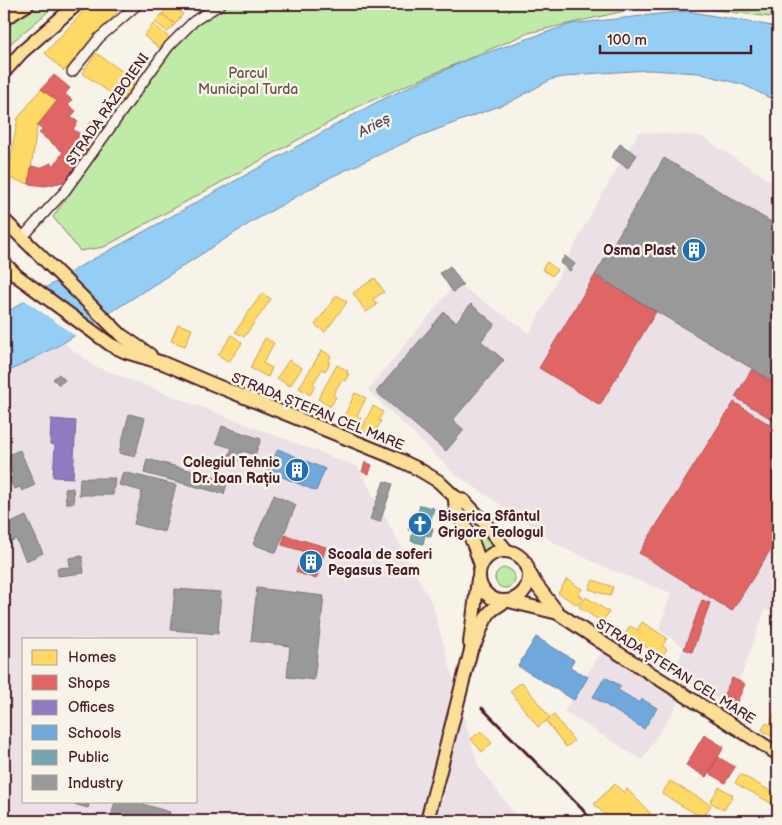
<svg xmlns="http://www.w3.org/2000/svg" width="782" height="825" viewBox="0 0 782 825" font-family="'Balsamiq Sans',sans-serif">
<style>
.built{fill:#eae0e6;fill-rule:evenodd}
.green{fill:#bfeaa7;stroke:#848469}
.water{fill:#94cef4;stroke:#7688a4}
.pier{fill:#f7f3e8}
.homes{fill:#ffd966;stroke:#c9a154}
.shops{fill:#e06666;stroke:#b35154}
.offices{fill:#8e7cc3;stroke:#7a6095}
.schools{fill:#6fa8dc;stroke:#647fa7}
.public{fill:#76a5af;stroke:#697d87}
.industry{fill:#999;stroke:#817478}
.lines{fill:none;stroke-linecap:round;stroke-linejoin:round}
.minor-casing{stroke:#4a1f2b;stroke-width:12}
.primary-casing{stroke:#4a1f2b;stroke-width:16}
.minor{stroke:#f7f3e8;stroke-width:9}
.primary{stroke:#fbdf96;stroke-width:12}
.rail{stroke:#4a1f2b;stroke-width:3}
.labels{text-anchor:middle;stroke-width:5;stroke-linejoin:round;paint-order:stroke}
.park-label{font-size:14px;fill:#67524a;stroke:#f7f3e8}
.street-label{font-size:14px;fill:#4a1f2b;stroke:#f7f3e8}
.poi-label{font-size:14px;font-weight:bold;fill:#4a1f2b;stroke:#f7f3e8;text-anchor:end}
.water-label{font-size:15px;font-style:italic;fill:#5c4b5d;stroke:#f7f3e8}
</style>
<rect width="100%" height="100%" fill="#f7f3e8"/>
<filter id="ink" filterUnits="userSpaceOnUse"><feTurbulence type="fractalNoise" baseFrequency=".02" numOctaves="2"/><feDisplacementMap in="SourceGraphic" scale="10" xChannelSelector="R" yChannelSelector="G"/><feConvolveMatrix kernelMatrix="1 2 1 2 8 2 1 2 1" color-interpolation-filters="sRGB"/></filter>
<g filter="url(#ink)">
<g class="built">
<polygon points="639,132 701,136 778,186 778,614 765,610 730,707 673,673 684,647 659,630 671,593 604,567 554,543 530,524 455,474 368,390 456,283 530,333 594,208"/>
<path d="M63,343l31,23 264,101 74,137 46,162 42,55h-516v-447zM24,639h172v162h-172z"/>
<polygon points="602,651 680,700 642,760 564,711"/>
</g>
<g class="green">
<polygon points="38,4 57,4 4,49 4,25"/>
<polygon points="229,4 655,4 528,33 361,105 104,247 80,251 53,217 171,48 195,25"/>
<polygon points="671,4 778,4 778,18"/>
<polygon points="472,524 496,549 487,550 483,554"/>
<circle cx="505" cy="578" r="10"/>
</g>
<polygon class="water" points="686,11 778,27 778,102 744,85 698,73 649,70 585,74 552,79 510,102 417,137 331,177 250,223 63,343 4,374 4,314 84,264 127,241 377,102 468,59 571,24"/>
<polygon class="pier" points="39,289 92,327 77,337 23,299"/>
<g class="homes">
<polygon points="90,4 108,4 117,12 64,71 45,53"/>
<polygon points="171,4 183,14 175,24 162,14"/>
<polygon points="162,14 175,24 168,32 155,22"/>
<polygon points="153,24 170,38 161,49 144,36"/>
<polygon points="96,53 136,81 122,101 82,73"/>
<polygon points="41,89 57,101 37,126 29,184 9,178 13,143 18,118"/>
<polygon points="94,117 105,124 96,138 85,131"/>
<polygon points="547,262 557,270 552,276 542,269"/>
<polygon points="375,278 384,292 373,299 377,305 366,312 353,293"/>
<polygon points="262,293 271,299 244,337 235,332"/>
<polygon points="337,295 347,302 325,332 315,325"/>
<polygon points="178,324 192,329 185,346 171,341"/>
<polygon points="232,335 242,343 229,362 218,355"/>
<polygon points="265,338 274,343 263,363 272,368 268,377 250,368"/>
<polygon points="322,350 331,356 328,362 330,363 325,371 322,369 313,384 315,386 310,395 299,388"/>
<polygon points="289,360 302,368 290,386 277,378"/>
<polygon points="337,365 348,371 346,373 349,374 345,381 342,379 333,395 336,397 330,407 318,399"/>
<polygon points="355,393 366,398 357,416 361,418 357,426 343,419"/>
<polygon points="373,406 383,412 379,420 381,421 373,436 361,430"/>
<polygon points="567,579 582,589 578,595 583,598 578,605 558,593"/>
<polygon points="593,580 613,587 610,596 589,589"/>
<polygon points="586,597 609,612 602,622 579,607"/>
<polygon points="642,622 667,638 662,646 667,649 662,657 625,634 630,626 637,630"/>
<polygon points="522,682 550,718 538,727 510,691"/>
<polygon points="778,703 778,740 762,730 766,723 770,725"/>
<polygon points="554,715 574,741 566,747 546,721"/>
<polygon points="481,731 492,743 482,752 471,739"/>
<polygon points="740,774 778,795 778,807 735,783"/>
<polygon points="670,781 711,805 703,818 662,794"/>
<polygon points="615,784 624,793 627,789 651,814 645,820 647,821 611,821 594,804"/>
<polygon points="719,787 733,795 724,810 710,802"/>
</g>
<g class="shops">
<polygon points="54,75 70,88 65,94 72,100 68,105 76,111 71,117 78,122 73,129 80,134 77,139 83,143 85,141 92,146 68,181 45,186 29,184 31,166 40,168 51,163 53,167 63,152 39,133 43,130 37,126 57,101 41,89"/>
<polygon points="595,275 656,312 600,405 539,368"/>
<polygon points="752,369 778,386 778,423 735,397"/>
<polygon points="734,402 778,430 778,553 771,549 732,611 639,553"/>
<polygon points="365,462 372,465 369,474 362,472"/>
<polygon points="285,535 326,547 316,579 296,572 303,551 282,545"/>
<polygon points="702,600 710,603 692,652 684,649"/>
<polygon points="732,678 745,684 736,704 722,698"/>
<polygon points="704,735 724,747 706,777 686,765"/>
<polygon points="718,757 735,767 725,783 709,773"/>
</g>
<polygon class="offices" points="51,419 76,421 73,478 53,477 55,445 50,444"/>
<g class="schools">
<polygon points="278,449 325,469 316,491 268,471"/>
<polygon points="536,637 574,660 570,667 588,677 574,700 518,666"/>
<polygon points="605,677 621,686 618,690 640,703 642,699 657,708 644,729 593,697"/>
</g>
<polygon class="public" points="420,505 434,508 429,527 433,528 431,537 425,535 423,544 411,541 413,531 408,530 411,520 416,521"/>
<g class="industry">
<polygon points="620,144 637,155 628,168 611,157"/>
<polygon points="664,158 778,226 778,289 777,291 778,292 778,384 595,275"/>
<polygon points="565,256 575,264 570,271 560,263"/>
<polygon points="450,266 463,285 453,292 440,273"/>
<polygon points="471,304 495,324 481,341 504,360 453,420 464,430 446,451 376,392 444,312 456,322"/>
<polygon points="59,374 65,380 59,385 53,379"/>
<polygon points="129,414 145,418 135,457 119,453"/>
<polygon points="222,426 261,439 255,455 242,451 238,461 228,457 232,448 216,443"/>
<polygon points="20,450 35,485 22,491 20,487 14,489 9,478 13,477 11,470 6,472 4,466 4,461 7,459 5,456"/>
<polygon points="147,459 228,480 224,494 144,473"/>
<polygon points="123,472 176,485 164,532 134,524 142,491 119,485"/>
<polygon points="80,478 115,478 113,495 79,495"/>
<polygon points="384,481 393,484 380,522 370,519"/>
<polygon points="73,488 74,503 66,503 65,489"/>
<polygon points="274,495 296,505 276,553 253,544"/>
<polygon points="26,516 43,553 26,561 16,539 4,545 4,526"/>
<polygon points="82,556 84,573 58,576 57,568 70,567 69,558"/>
<polygon points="257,588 324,596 314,680 287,677 290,646 251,641"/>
<polygon points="175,589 221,592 218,634 171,630"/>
<polygon points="63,801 90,801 88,808"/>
<polygon points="115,801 132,801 170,812 168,821 110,821"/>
</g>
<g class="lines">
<g class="minor-casing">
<g id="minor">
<polyline points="72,72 99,38 138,4"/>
<polyline points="22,238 49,208 65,191 169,46 194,21 221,4"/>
</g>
</g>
<g class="primary-casing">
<g id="primary">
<polyline points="4,19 28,4"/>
<polyline points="4,72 22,52 77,4"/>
<polyline points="4,220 121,335 150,355"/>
<polyline points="4,263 17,276 111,345 126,352 163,363 210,383 393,457 418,469 438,481 455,497 464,501 483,521 506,550"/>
<path d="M455,497c-1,17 8,23 14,37 5,10 8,21 12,31"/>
<circle cx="504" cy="576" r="25"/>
<polyline points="530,574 535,583 558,613 601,642 778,754"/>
<polyline points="509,601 558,613"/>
<polyline points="470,643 478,579"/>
<path d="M427,821l44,-171c9,-12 10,-30 21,-40 4,-3 9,-6 13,-9"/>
</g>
</g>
<use href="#minor" class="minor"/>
<use href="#primary" class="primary"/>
<polyline class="rail" points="482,708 582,809 592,821"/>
</g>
</g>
<defs>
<g id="building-disc" transform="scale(1.25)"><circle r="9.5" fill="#1f6fb2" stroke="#f7f3e8"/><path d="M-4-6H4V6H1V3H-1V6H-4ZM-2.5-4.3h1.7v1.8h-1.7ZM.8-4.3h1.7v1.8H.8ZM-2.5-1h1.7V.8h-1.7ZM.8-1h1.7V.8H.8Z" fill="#fff"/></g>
<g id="church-disc" transform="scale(1.25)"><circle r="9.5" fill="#1f6fb2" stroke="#f7f3e8"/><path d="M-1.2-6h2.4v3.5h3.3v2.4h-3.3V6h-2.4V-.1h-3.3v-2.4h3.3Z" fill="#fff"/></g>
</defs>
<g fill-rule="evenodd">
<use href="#building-disc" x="694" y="250"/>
<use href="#building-disc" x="297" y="470"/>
<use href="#church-disc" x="420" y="524"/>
<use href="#building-disc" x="311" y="562"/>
</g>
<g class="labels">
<g class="park-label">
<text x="248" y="78">Parcul<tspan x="248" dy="16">Municipal Turda</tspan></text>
</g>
<g class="street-label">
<text transform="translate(107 109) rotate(-55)" y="5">STRADA RĂZBOIENI</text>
<text transform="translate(318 411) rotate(22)" y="5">STRADA ȘTEFAN CEL MARE</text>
<text transform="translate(676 671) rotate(32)" y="5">STRADA ȘTEFAN CEL MARE</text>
</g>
<g class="poi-label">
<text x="676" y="255">Osma Plast</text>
<text x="280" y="467">Colegiul Tehnic<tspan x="280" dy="16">Dr. Ioan Rațiu</tspan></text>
<text x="438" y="521" text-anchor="start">Biserica Sfântul<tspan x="438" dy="16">Grigore Teologul</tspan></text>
<text x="328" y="559" text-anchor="start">Scoala de soferi<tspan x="328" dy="16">Pegasus Team</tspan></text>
</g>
<g class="water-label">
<text transform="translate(374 125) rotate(-28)" y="5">Arieș</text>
</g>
</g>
<rect width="782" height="825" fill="none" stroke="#f7f3e8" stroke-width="20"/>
<rect x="10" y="10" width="762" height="805" fill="none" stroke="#4a1f2b" stroke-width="2" filter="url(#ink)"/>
<rect x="22" y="638" width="175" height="165" fill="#f7f3e8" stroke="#b29e9c"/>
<rect x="32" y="650" width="25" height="15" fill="#ffd966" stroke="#b29e9c"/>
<text x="68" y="662" font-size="15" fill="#4a1f2b">Homes</text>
<rect x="32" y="675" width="25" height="15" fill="#e06666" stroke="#b29e9c"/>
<text x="68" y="688" font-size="15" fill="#4a1f2b">Shops</text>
<rect x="32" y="700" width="25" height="15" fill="#8e7cc3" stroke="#b29e9c"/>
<text x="68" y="712" font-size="15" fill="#4a1f2b">Offices</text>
<rect x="32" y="725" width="25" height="15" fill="#6fa8dc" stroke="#b29e9c"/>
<text x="68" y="738" font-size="15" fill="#4a1f2b">Schools</text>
<rect x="32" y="750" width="25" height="15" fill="#76a5af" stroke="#b29e9c"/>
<text x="68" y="762" font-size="15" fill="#4a1f2b">Public</text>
<rect x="32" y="775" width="25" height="15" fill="#999999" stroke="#b29e9c"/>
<text x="68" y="788" font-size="15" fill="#4a1f2b">Industry</text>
<path d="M600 45v8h151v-8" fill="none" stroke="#4a1f2b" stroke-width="2.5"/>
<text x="607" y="45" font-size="15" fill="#4a1f2b" stroke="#f7f3e8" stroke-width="4" paint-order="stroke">100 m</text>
</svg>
